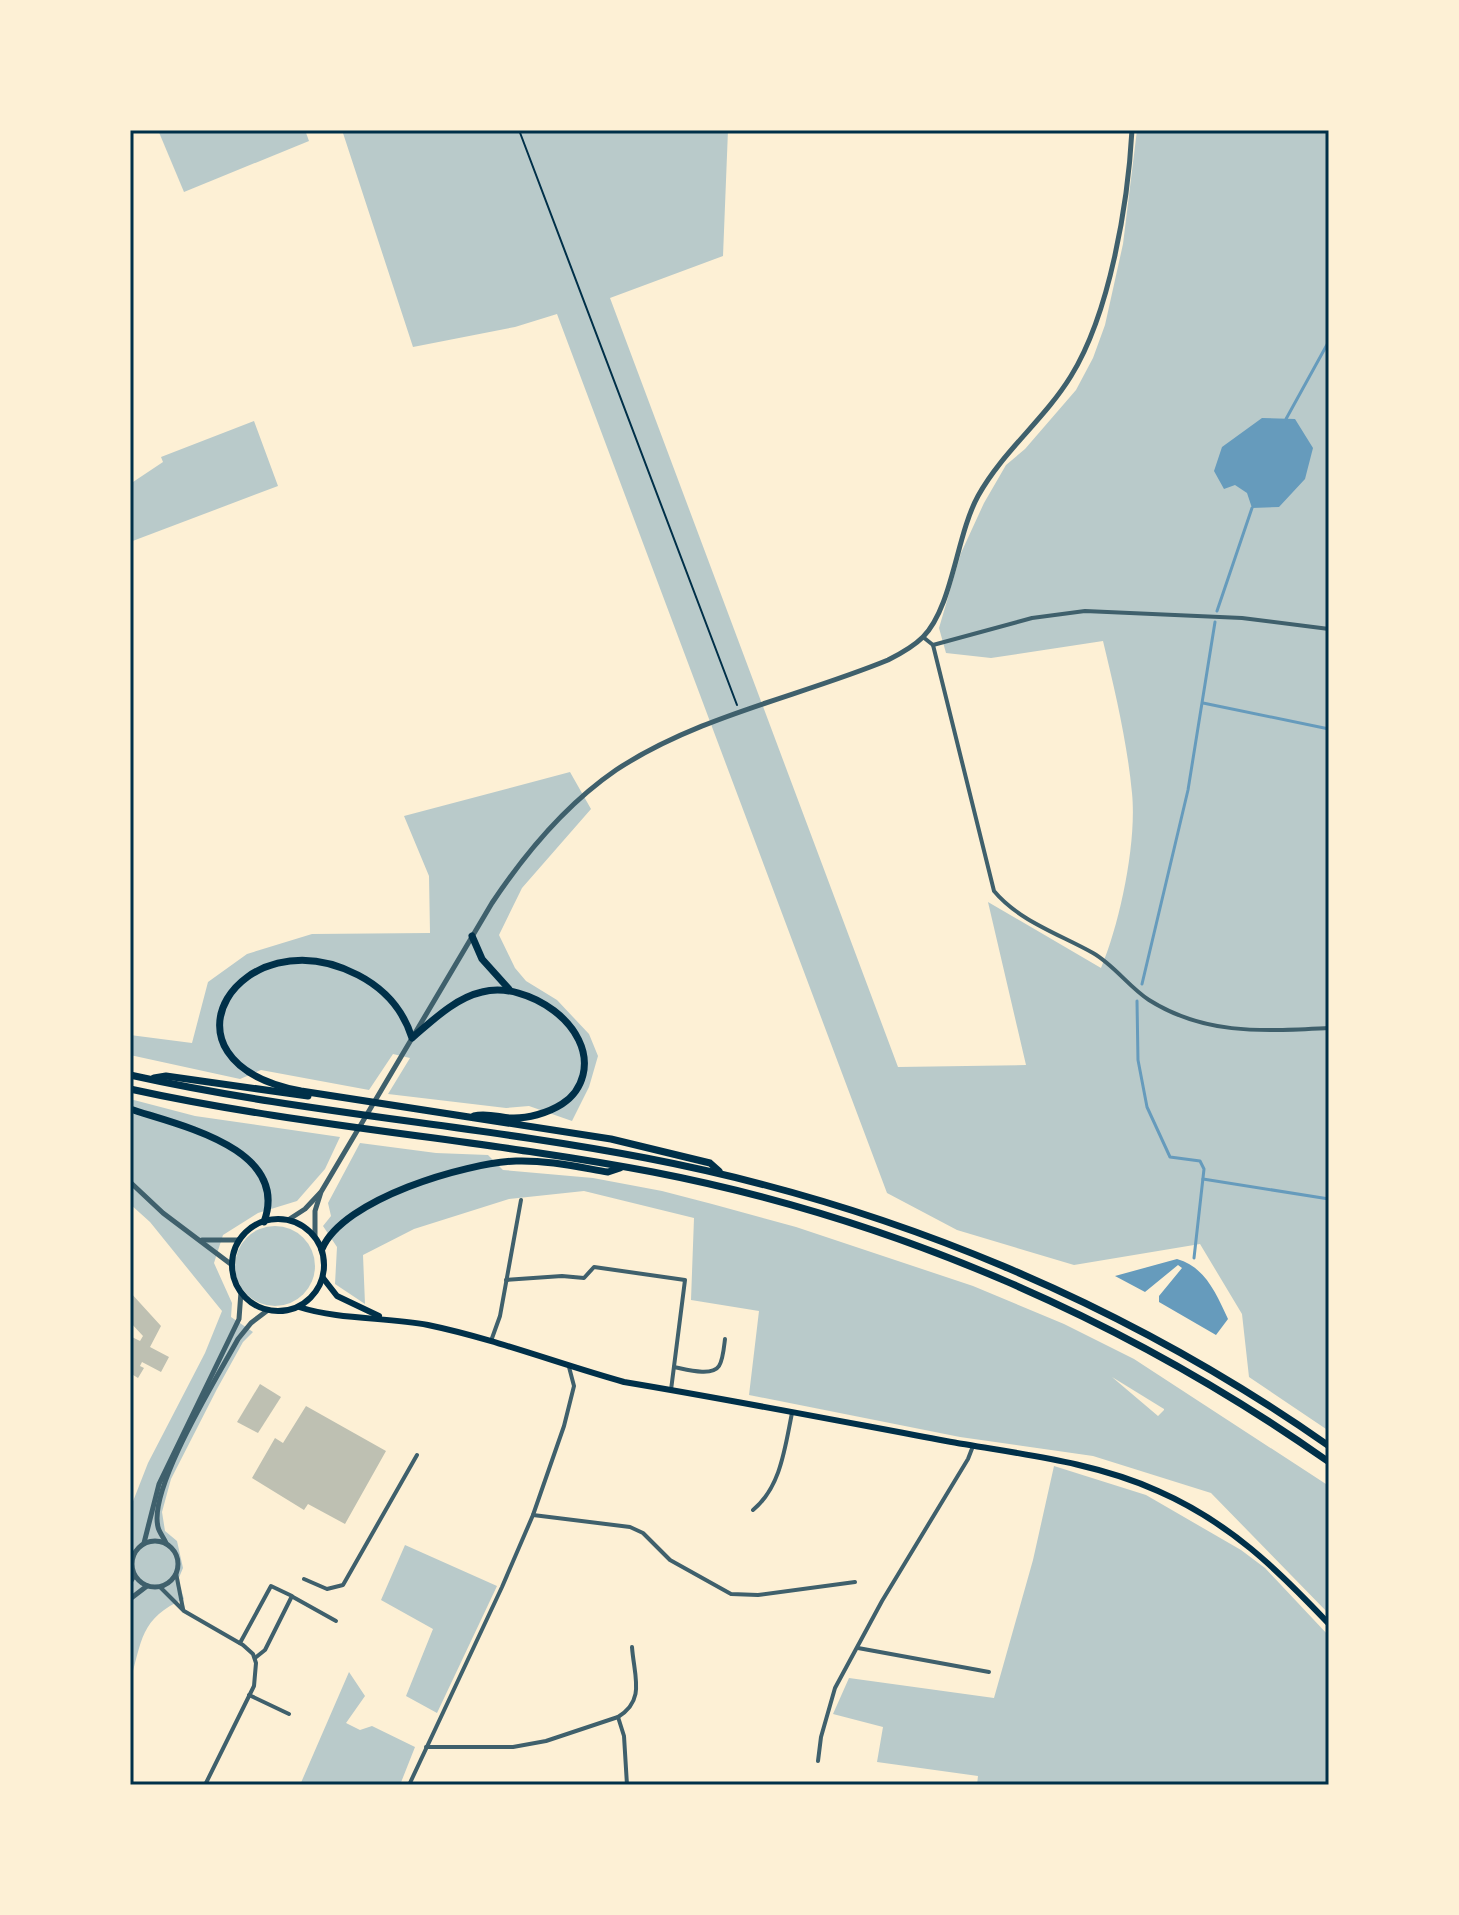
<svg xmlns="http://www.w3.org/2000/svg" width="1459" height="1915" viewBox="0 0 1459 1915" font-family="Jost,sans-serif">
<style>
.green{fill:#b9caca;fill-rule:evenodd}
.water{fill:#669bbc}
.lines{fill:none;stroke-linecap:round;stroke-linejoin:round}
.stream{stroke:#669bbc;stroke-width:3}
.building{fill:#bec0b2}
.path{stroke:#003049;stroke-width:2}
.minor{stroke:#3f606c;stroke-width:4}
.tertiary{stroke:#3f606c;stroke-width:5}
.secondary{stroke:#003049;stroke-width:6}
.trunk{stroke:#003049;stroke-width:7}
.neatline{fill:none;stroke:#003049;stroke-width:3}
</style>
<rect width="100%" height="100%" fill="#fdf0d5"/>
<g class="green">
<polygon points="158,130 305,130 309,141 184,192"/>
<path d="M342,130h386l-5,126 -113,42 288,769 128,-2 -38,-163 113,66c19,-45 36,-126 31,-175 -5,-52 -17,-102 -29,-152l-112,17 -45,-5 -7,-25 22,-75 23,-50 22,-38 19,-16 51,-59 17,-32 12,-33 18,-81 14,-114h192v1301l-80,-54 -7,-63 -42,-70 -126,21 -117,-35 -70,-37 -330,-879 -42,13 -102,20z"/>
<polygon points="254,421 278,486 130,542 130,484 163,462 161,457"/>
<polygon points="570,772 591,809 522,888 499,935 515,968 526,981 557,1000 589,1034 598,1056 589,1087 572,1121 529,1106 506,1108 388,1094 410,1058 393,1054 369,1090 261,1070 240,1079 130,1055 130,1035 192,1043 208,982 247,954 312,934 430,933 429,876 404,816"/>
<path d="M130,1099l65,17 145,21 -15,32 -28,32 -39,12 -35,22 -9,28 18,40 -1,14 22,15 -10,10 -26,47 -46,90 -9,33 3,19 12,10 6,27 -5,12 6,19c-44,19 -42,42 -54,83v-173l18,-46 57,-110 17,-42 -72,-89 -20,-18z"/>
<path d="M360,1143l76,10 52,2 15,15 90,8 69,13 50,13 84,23 177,59 91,38 70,35 195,127v128l-118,-121 -118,-37 -133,-19 -211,-42 10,-84 -68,-11 3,-82 -110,-27 -75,8 -95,30 -51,26 2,49 -30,-20 2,-37 -14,-21 8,-10 -3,-13zM1112,1377l52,32v1l-6,6z"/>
<circle cx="275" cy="1266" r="40"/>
<polygon points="1054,1466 1146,1495 1241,1550 1265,1568 1329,1636 1329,1785 977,1785 978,1776 877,1762 883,1727 833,1714 849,1678 994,1698 1033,1560"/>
<polygon points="405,1545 497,1586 437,1713 406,1696 433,1629 381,1600"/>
<polygon points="349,1672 365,1696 346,1723 360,1730 372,1726 415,1747 400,1785 300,1785"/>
</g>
<g class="water">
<polygon points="1262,418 1295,419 1313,448 1305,479 1279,507 1252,508 1247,493 1235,485 1224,489 1214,471 1222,447"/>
<path d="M1177,1259c28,8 39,34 51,60l-12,16 -57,-33v-6l23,-28 -4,-3 -33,27 -30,-16z"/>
</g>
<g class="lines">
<g class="stream">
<polyline points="1286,419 1329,341"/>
<polyline points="1217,611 1252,508"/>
<polyline points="1203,703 1329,729"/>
<polyline points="1142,984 1188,790 1215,622"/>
<polyline points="1137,1001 1138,1060 1147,1107 1170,1157 1200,1161 1204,1169 1194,1258"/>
<polyline points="1203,1179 1329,1199"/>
</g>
</g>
<g class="building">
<polygon points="130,1292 161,1326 150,1347 169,1357 161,1372 142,1362 140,1366 144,1368 138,1378 130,1373 132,1357 130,1356 130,1336 140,1341 143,1336 130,1322"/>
<polygon points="260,1384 281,1397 258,1433 237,1422"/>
<polygon points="306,1406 386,1451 345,1524 308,1504 304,1510 252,1478 275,1438 283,1443"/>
</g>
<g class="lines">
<polyline class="path" points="519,130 737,705"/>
<g class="minor">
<path d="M923,637l10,8 61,246c25,30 65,43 99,62 21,12 36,34 56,47 57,36 116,31 180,28"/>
<polyline points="933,645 1032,618 1085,611 1242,618 1329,629"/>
<polyline points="506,1280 562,1276 584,1278 594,1267 685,1280 671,1390"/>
<polyline points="491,1341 500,1316 521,1200"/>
<path d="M674,1367c11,2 38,10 45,-1 4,-6 5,-19 6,-27"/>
<path d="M753,1510c28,-23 32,-63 39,-97"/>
<polyline points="533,1515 630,1527 643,1533 670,1560 731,1594 758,1595 855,1582"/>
<polyline points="176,1573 183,1609"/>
<polyline points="304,1579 327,1589 343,1585 417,1455"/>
<polyline points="160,1587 184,1611 243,1645 253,1654 256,1663 254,1686 205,1785"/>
<polyline points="293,1597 336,1621"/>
<polyline points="240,1643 271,1586 292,1596 265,1650 255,1658"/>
<polyline points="858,1648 989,1672"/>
<polyline points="249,1695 289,1714"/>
<path d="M618,1717c28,-17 16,-41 14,-70"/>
<polyline points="426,1747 513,1747 546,1741 618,1717 624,1736 627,1785"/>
<polyline points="818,1761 821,1737 835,1688 882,1601 968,1459 973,1446"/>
<polyline points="409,1785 502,1587 533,1515 564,1426 574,1386 569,1367"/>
</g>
<g class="tertiary">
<polyline points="130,1182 163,1213 232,1265"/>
<polyline points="288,1220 305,1209 320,1193"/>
<path d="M315,1237v-26l6,-19 171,-289c34,-51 73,-98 124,-133 82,-54 182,-73 272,-110 12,-6 25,-13 35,-23 30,-31 33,-101 55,-141 25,-45 66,-76 93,-120 39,-63 57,-173 61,-246"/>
<polyline points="202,1240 240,1240"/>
<circle cx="155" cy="1564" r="23"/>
<polyline points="144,1543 159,1484 239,1319 241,1292"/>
<path d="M166,1543c-2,-5 -7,-11 -8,-16 -10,-39 60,-151 80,-188l13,-16 17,-13"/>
<polyline points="130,1582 134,1576"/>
<polyline points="130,1599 147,1586"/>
</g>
<g class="secondary">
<circle cx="278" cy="1265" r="46"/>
<polyline points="323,1278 337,1296 379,1316"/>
<path d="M299,1307c40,13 87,10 129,18 67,14 131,39 196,57 108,18 215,39 322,59 71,13 146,20 212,50 71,31 119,78 171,133"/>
</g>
<g class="trunk">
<polyline points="472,936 482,959 509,989"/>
<path d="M130,1075c171,38 345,50 516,83 245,47 479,145 683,288"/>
<polyline points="154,1078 166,1076 308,1096"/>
<path d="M130,1089c173,38 350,50 523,83 243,47 474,148 676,290"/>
<path d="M130,1109c48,16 161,39 134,113"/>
<path d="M474,1116c12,-3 24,1 36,2 17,1 38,-5 52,-14 11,-7 18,-17 21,-29 12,-49 -56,-95 -101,-83 -27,6 -50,29 -70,46 -9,-29 -27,-49 -54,-63 -117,-61 -213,86 -57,116l310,48 99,24 9,8"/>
<path d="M322,1249c21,-50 143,-86 194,-88 31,-1 62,6 92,11l12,-4"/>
</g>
</g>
<rect width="1459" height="1915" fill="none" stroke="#fdf0d5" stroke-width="264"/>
<rect x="132" y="132" width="1195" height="1651" class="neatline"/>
</svg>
